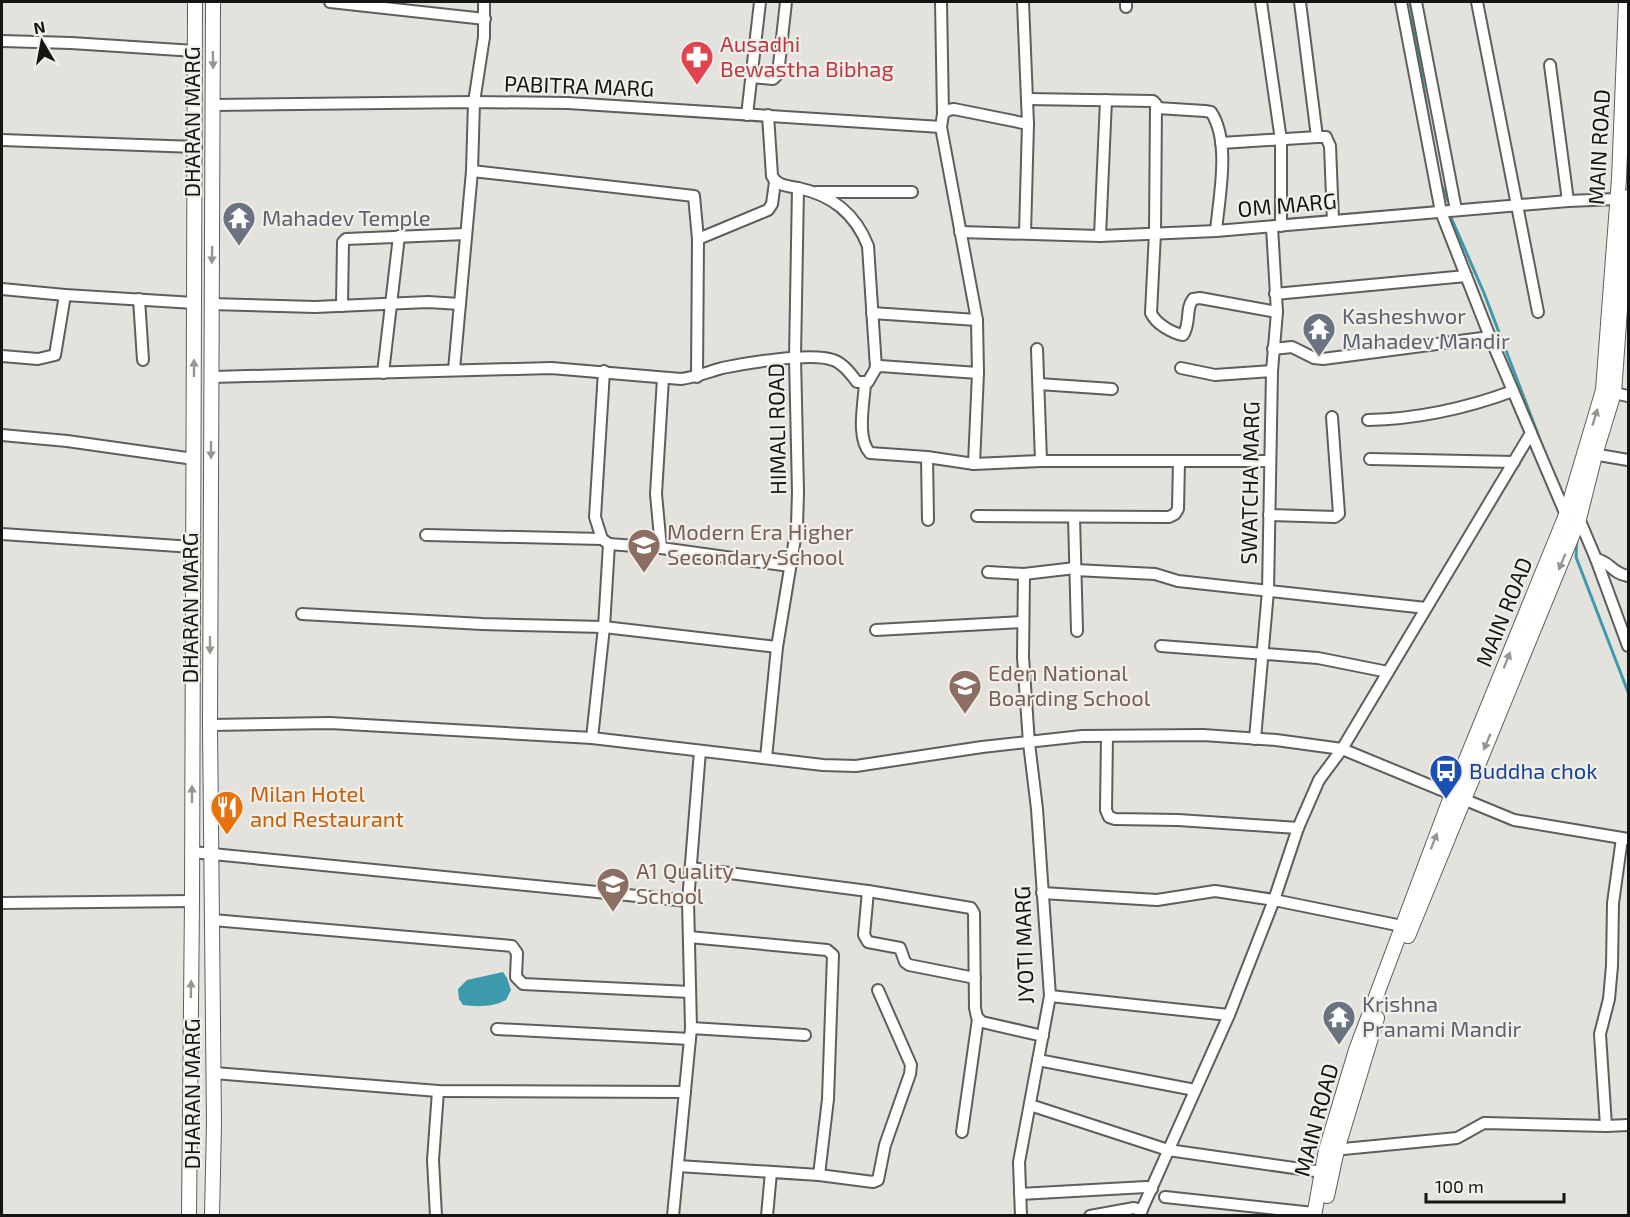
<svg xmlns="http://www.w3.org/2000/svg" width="1630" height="1217" viewBox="0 0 1630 1217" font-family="'Exo 2',sans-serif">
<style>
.water{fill:#3d9aac}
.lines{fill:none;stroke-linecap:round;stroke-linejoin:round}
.stream{stroke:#3d9aac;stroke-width:3}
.minor-casing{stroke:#605e5b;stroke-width:14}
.major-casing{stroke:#605e5b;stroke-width:16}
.minor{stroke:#fff;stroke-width:10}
.major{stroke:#fff;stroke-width:14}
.oneway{fill:#969695}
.labels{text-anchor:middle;stroke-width:4.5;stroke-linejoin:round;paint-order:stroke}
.health-label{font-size:22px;fill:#be3a42;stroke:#f1efea;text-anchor:start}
.street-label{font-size:22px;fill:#151513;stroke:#f1efea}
.worship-label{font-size:22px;fill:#5b616d;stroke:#f1efea;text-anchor:start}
.education-label{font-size:22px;fill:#785e54;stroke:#f1efea;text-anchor:start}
.transit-label{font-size:22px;fill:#164399;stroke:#f1efea;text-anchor:start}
.food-label{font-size:22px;fill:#c56008;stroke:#f1efea;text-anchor:start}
</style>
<rect width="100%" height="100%" fill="#e4e2dd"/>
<path class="water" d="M503,972l4,6 4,12 -5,10c-13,7 -28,7 -43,5l-4,-6 -1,-10 9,-9z"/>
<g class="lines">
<g class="stream">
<polyline points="1410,2 1428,115"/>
<polyline points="1440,181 1448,201"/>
<polyline points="1450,215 1484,293 1542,445"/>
<polyline points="1577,539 1576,557 1628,692"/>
</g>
<g class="minor-casing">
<g id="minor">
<polyline points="330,2 485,19"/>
<polyline points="941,2 943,114"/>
<polyline points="1023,2 1028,124 1025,233"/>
<polyline points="1261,2 1281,140 1281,226"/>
<polyline points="1401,2 1441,212 1490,337 1566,515"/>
<polyline points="1416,2 1456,210"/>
<polyline points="1477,2 1538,312"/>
<polyline points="1126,7 1126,2"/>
<polyline points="2,41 71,43 195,51"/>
<polyline points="1550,65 1568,201"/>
<polyline points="751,77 773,79 778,74 786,2"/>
<path d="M1027,99l126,2 3,3 -1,129 -4,80c5,11 21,20 32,22 8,-11 2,-26 10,-36l7,-1 77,14"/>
<polyline points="214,105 474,102 568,103 941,127"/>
<path d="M1157,108l48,3 6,1c20,30 8,85 5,119"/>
<polyline points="747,115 760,2"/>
<polyline points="1317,137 1326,137 1330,146 1333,221"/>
<polyline points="2,140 196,147"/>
<polyline points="1221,143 1317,137 1300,2"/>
<polyline points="472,171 694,196 698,239 697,377"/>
<path d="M798,188c34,7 57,25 70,58l8,122"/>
<polyline points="817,192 912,192"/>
<polyline points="960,232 1100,236 1216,231 1568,201 1617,199"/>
<polyline points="1100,236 1106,100"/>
<polyline points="698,239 768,210 772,204 775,182"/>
<polyline points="2,289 65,295 194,303"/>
<polyline points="1275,294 1466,276"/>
<polyline points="139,299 143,360"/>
<polyline points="211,304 315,307 428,302 460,304"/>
<polyline points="342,306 343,242 346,239 466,234"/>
<polyline points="872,313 977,320"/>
<polyline points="1037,349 1041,461"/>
<polyline points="1273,349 1292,347 1314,358 1323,359 1490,337"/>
<polyline points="2,356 38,359 55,355 65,295"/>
<polyline points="1181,368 1215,375 1272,371"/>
<polyline points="454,370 472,171 474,102 484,37 484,2"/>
<polyline points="604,371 595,517 602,539 609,544 661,548 790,566"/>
<polyline points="383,373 399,236"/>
<path d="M212,377l339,-9 130,11c15,-2 27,-7 41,-11 24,-5 89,-16 111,-8 10,3 18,14 24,22h11l8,-14 4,-2 98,7"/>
<path d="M865,383c-1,20 -9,55 5,70l57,4"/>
<polyline points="1039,384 1112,389"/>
<polyline points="1614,393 1628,396"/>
<path d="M1368,420c49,-1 99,-12 145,-29"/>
<polyline points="2,435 67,441 194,459"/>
<polyline points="1587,453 1628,460"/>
<polyline points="1370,459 1514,462"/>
<polyline points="974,464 978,373 977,320 941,127 943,114 948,110 954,109 1028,124"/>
<path d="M1577,514l19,45c15,3 15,14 32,17"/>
<polyline points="1269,515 1335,517 1339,514 1332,417"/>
<polyline points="977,516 1169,517 1175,514 1178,509 1179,461"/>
<polyline points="1074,517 1077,631"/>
<polyline points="928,520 927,457 974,464 1041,461 1270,461"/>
<polyline points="2,534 193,547"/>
<polyline points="426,535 602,539"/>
<polyline points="661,548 656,494 663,378"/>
<polyline points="1596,559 1628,646"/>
<polyline points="1075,570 1155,574 1178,581 1426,608"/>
<polyline points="988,572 1024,574 1075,568"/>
<polyline points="302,614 482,624 604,627 777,647"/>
<polyline points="876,630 1023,622"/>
<polyline points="1161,646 1318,658 1388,672"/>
<polyline points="210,725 330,723 592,738 823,765 856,766 982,747 1082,736 1203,735 1276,740 1342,749 1514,820 1628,839"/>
<polyline points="1107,736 1106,810 1109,817 1115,819 1178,820 1298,828"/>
<polyline points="592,738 604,627 609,544"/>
<polyline points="1255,739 1268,591 1272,371 1277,312 1272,227"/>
<path d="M766,758l11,-111 20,-121 1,-34 -3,-135 3,-169c-10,-2 -21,-2 -26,-12l-4,-61"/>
<polyline points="192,852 688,901"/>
<polyline points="691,868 868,891 971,908 974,913 975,1008 977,1017 982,1022 1043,1036"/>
<polyline points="868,891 864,935 868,942 900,948 905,962 909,965 975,978"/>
<polyline points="1042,893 1157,900 1215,891 1274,900 1402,926"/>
<polyline points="2,903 192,901"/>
<polyline points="213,920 512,946 517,953 516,977 523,984 690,992"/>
<polyline points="689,937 827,950 833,955 828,1099 819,1175"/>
<polyline points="1050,996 1229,1015"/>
<polyline points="691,1028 805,1035"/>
<polyline points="497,1029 690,1039"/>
<polyline points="1038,1060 1195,1090"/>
<polyline points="214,1073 438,1091 685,1092"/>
<polyline points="1030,1105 1168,1150 1322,1172"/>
<polyline points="1606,1126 1600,1034 1609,999 1612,966 1613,903 1622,838"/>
<polyline points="962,1132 978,1019"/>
<polyline points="1333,1150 1457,1138 1484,1123 1606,1126 1628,1125"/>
<polyline points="678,1166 819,1175 873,1182 878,1180 885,1145 910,1074 911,1065 878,990"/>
<polyline points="1020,1194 1146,1187 1152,1189"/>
<polyline points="1165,1197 1314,1213"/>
<polyline points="436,1216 433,1160 438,1091"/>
<polyline points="673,1216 691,1028 688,901 700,751"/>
<polyline points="767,1216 771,1172"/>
<polyline points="1021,1216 1019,1162 1050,996 1037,809 1029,743 1023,657 1024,574"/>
<polyline points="1090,1216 1134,1208 1142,1210"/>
<polyline points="1139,1216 1229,1015 1274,900 1298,828 1319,780 1342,749 1531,433"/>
</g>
</g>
<g class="major-casing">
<g id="major">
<polyline points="1408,936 1579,519 1595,455 1614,393 1628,197"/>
<polyline points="1327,1196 1337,1150 1377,1018"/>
<polyline points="189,1216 192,901 195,2"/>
<polyline points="212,1216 214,1124 210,725 213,2"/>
<polyline points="1314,1216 1326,1150 1356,1050 1452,794 1566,515 1603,390 1619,179 1626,2"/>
</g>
</g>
<use href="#minor" class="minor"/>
<use href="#major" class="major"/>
</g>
<defs><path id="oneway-solid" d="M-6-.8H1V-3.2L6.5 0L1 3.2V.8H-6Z" transform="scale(1.5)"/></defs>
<g class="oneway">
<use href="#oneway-solid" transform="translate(213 60) rotate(89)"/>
<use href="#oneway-solid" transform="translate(212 255) rotate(91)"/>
<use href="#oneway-solid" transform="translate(194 368) rotate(-90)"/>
<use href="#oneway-solid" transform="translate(1595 417) rotate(-73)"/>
<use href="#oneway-solid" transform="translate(211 450) rotate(90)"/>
<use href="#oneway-solid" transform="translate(1562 562) rotate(113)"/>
<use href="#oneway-solid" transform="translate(210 645) rotate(90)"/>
<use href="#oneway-solid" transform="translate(1507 660) rotate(-68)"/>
<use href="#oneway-solid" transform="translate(1487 742) rotate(113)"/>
<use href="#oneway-solid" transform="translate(192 794) rotate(-90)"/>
<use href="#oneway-solid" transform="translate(1434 841) rotate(-69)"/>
<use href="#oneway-solid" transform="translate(191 989) rotate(-89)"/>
</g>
<defs>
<g id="pharmacy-pin" transform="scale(1.725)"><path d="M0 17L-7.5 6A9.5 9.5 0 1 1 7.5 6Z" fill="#e0444e" stroke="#f1efea"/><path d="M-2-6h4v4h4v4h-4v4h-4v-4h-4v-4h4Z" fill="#fff"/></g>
<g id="temple-pin" transform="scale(1.725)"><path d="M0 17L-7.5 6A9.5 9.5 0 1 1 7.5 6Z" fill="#6b7280" stroke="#f1efea"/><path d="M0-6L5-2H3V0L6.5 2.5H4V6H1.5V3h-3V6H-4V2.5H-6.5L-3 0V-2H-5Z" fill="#fff"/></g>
<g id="school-pin" transform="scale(1.725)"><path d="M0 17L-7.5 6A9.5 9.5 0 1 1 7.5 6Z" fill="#8d6e63" stroke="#f1efea"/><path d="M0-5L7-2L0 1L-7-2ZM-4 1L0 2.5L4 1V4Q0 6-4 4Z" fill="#fff"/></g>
<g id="bus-pin" transform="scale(1.725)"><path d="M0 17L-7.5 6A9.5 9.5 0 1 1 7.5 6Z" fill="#1a4fb4" stroke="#f1efea"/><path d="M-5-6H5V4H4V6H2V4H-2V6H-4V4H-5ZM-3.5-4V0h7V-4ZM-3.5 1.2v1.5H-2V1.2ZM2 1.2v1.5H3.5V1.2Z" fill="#fff"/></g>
<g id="restaurant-pin" transform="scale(1.725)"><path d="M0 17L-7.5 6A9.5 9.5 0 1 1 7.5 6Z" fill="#e8710a" stroke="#f1efea"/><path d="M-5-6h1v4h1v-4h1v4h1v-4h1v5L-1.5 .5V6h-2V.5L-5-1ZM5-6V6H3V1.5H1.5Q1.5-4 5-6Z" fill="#fff"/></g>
</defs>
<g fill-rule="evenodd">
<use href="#pharmacy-pin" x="697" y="57"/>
<use href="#temple-pin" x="239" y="218"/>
<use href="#temple-pin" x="1319" y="329"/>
<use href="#school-pin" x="644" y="545"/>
<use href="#school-pin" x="965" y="686"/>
<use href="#bus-pin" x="1446" y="771"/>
<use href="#restaurant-pin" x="227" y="807"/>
<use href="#school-pin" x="613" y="884"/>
<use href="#temple-pin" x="1339" y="1017"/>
</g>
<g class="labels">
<g class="health-label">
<text x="720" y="52">Ausadhi<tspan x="720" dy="25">Bewastha Bibhag</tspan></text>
</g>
<g class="street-label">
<text transform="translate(579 86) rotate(2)" y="8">PABITRA MARG</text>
<text transform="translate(192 122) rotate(-90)" y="8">DHARAN MARG</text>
<text transform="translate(1599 147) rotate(-87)" y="8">MAIN ROAD</text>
<text transform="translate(1287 205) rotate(-5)" y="8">OM MARG</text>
<text transform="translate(777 429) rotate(-91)" y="8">HIMALI ROAD</text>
<text transform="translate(1250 483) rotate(-89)" y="8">SWATCHA MARG</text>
<text transform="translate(190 608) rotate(-90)" y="8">DHARAN MARG</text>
<text transform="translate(1504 612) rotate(-68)" y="8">MAIN ROAD</text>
<text transform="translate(1024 945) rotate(-92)" y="8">JYOTI MARG</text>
<text transform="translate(192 1094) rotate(-90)" y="8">DHARAN MARG</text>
<text transform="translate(1316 1120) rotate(-75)" y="8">MAIN ROAD</text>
</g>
<g class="worship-label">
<text x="262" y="226">Mahadev Temple</text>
<text x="1342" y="324">Kasheshwor<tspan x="1342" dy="25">Mahadev Mandir</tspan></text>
<text x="1362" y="1012">Krishna<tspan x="1362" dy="25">Pranami Mandir</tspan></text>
</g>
<g class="education-label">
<text x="667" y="540">Modern Era Higher<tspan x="667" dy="25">Secondary School</tspan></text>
<text x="988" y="681">Eden National<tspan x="988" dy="25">Boarding School</tspan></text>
<text x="636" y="879">A1 Quality<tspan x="636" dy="25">School</tspan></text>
</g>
<g class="transit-label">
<text x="1469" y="779">Buddha chok</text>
</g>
<g class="food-label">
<text x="250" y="802">Milan Hotel<tspan x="250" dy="25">and Restaurant</tspan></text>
</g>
</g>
<rect width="1630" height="1217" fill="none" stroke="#151513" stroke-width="6"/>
<g transform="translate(42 42) rotate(350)" stroke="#f1efea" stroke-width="4.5" paint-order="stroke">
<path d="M0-4.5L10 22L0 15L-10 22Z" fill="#151513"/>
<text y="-9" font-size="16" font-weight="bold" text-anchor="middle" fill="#151513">N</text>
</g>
<path d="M1426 1193v9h138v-9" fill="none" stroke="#151513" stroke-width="3"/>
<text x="1435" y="1193" font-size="18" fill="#151513" stroke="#f1efea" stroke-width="4.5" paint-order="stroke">100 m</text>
</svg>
